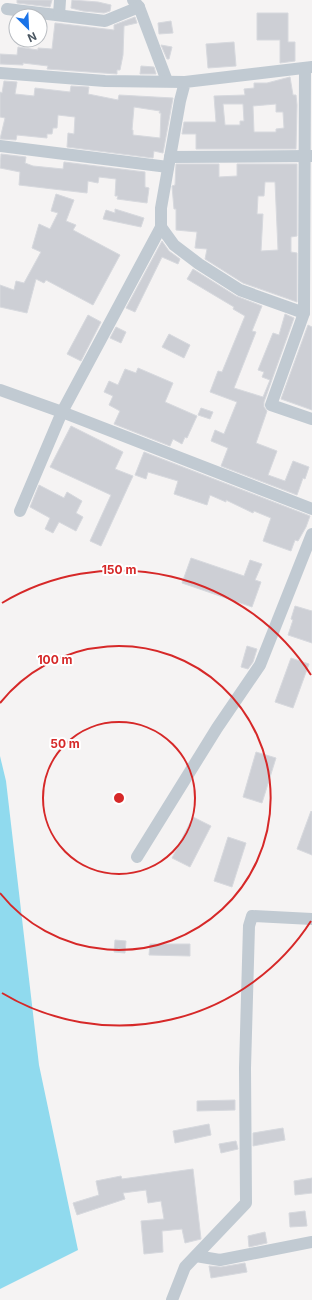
<svg xmlns="http://www.w3.org/2000/svg" width="312" height="1300" viewBox="0 0 312 1300" font-family="Inter,sans-serif">
<style>
.water{fill:#90daee}
.building{fill:#cdcfd5;stroke:#d7d9de;fill-rule:evenodd}
.lines{fill:none;stroke-linecap:round;stroke-linejoin:round}
.minor{stroke:#c1cad2;stroke-width:12}
.ring{fill:none;stroke:#d62828;stroke-width:2}
.centre{fill:#d62828;stroke:#fff;stroke-width:2}
.ring-label{font-size:12px;text-anchor:middle;font-weight:bold;fill:#d62828;stroke:#fff;stroke-width:4;stroke-linejoin:round;paint-order:stroke}
</style>
<rect width="100%" height="100%" fill="#f5f3f3"/>
<polygon class="water" points="0,756 6,781 39,1065 78,1250 0,1289"/>
<g class="building">
<polygon points="17,0 52,0 50,7 17,3"/>
<polygon points="72,0 98,2 111,5 110,11 104,13 83,11 71,8"/>
<polygon points="257,13 288,13 288,42 295,42 295,61 280,63 280,40 257,40"/>
<polygon points="135,17 137,23 124,26 123,55 120,70 117,70 117,74 47,69 48,66 23,63 23,65 0,64 0,54 17,55 18,47 38,50 38,48 52,49 55,23 114,30 114,25"/>
<polygon points="171,21 173,33 159,34 158,23"/>
<polygon points="234,42 236,66 208,68 206,44"/>
<polygon points="161,45 172,47 169,59 167,59"/>
<polygon points="141,66 154,67 156,74 140,74"/>
<path d="M290,77l3,18h3l1,10 -1,44h-100v-15h-14l2,-12h32l-2,-26 31,-1 -1,-6 10,-1v-5h13zM223,104h20l1,17h-4v4h-15zM276,104v8h7l1,16 -8,1v3h-22l-1,-26z"/>
<path d="M4,81l13,1 -2,12 19,2 1,-8 35,4 1,-6 18,1 -1,7 30,6 1,-5 54,3 -10,55 -9,-2 -1,7 -86,-11 1,-14 6,1 1,-17 -17,-2 -1,13h-4l-1,6h-5v4l-30,-3 -1,5 -16,-1 5,-21 -5,-1v-25l2,1zM134,107l26,4 -1,2h2l-1,25 -27,-3v-5h-1z"/>
<polygon points="1,154 26,157 25,163 33,166 63,169 64,162 145,172 145,187 149,188 147,203 117,199 118,196 115,196 116,179 99,177 98,183 88,181 87,193 19,185 20,172 0,168"/>
<path d="M176,164h43v13l18,-1v-12h60v72l-6,1v15l6,1v49l-54,-19 -38,-24 2,-10 -12,-1 2,-16 -21,-2v-21h-2l-2,-23 3,-1zM265,182h10l3,68 -17,1 2,-37h-6l1,-18h6z"/>
<polygon points="56,194 74,200 66,221 76,225 73,230 120,255 93,305 46,280 44,283 36,279 27,313 0,307 0,285 14,290 16,281 24,283 41,252 32,248 39,224 50,229 58,213 51,211"/>
<polygon points="115,209 144,218 141,227 103,219 106,210 115,213"/>
<polygon points="162,241 169,251 180,259 178,264 162,257 135,312 126,308"/>
<polygon points="193,269 236,296 262,306 252,331 256,332 234,388 263,397 270,380 262,377 264,372 258,370 273,333 279,335 285,314 294,318 264,402 264,407 267,411 256,443 277,451 268,475 285,481 293,461 309,467 305,479 303,478 297,495 221,466 228,448 211,441 215,430 224,434 237,402 210,392 218,371 222,372 245,316 233,309 234,307 187,279"/>
<polygon points="88,315 101,322 81,361 67,354"/>
<polygon points="308,325 312,327 312,410 281,399"/>
<polygon points="116,327 126,332 121,343 110,338"/>
<polygon points="169,334 190,345 184,358 162,347"/>
<polygon points="138,368 173,383 165,402 197,416 187,438 185,437 182,444 173,439 170,446 114,424 120,411 109,405 113,396 104,392 109,381 118,385 125,369 136,373"/>
<polygon points="201,408 213,412 210,419 198,415"/>
<polygon points="71,426 123,452 115,469 133,476 101,546 90,541 111,495 50,467"/>
<polygon points="144,452 310,516 306,527 298,541 295,540 291,551 263,541 271,518 254,511 253,513 226,500 226,502 210,495 207,505 174,494 178,481 148,472 146,479 135,475"/>
<polygon points="39,485 64,498 67,492 82,501 76,513 83,517 76,531 59,522 53,533 45,529 50,518 30,507"/>
<polygon points="191,558 244,576 250,560 262,564 255,580 261,582 252,607 182,583"/>
<polygon points="295,606 312,611 312,643 288,635 293,620 291,619"/>
<polygon points="247,646 257,649 253,662 248,669 241,667"/>
<polygon points="291,658 309,664 293,708 275,702"/>
<polygon points="256,752 276,758 262,803 243,797"/>
<polygon points="311,811 312,812 312,855 297,849"/>
<polygon points="193,817 211,826 190,867 172,858"/>
<polygon points="228,837 246,843 232,887 214,881"/>
<polygon points="115,940 126,941 125,953 114,952"/>
<polygon points="150,944 190,944 190,956 149,955"/>
<polygon points="235,1100 235,1110 197,1111 197,1101"/>
<polygon points="209,1124 211,1135 175,1143 173,1131"/>
<polygon points="283,1128 285,1140 253,1146 253,1133"/>
<polygon points="236,1141 238,1149 221,1153 219,1144"/>
<polygon points="193,1169 201,1239 185,1243 182,1229 162,1231 163,1252 144,1254 141,1221 164,1219 161,1201 148,1203 146,1190 123,1193 125,1199 77,1215 73,1203 99,1195 96,1181 121,1176 122,1179"/>
<polygon points="312,1178 312,1193 295,1195 294,1181"/>
<polygon points="305,1211 307,1226 290,1227 289,1213"/>
<polygon points="265,1232 267,1243 249,1247 248,1236"/>
<polygon points="245,1263 247,1272 211,1278 209,1266 221,1267"/>
</g>
<g class="lines">
<g class="minor">
<polyline points="133,0 139,7 167,81"/>
<polyline points="7,9 105,21 139,7"/>
<polyline points="59,15 60,0"/>
<polyline points="312,67 185,82 180,101 161,208 161,227 174,245 199,264 240,290 304,313 271,405 312,419"/>
<polyline points="0,73 105,81 185,82"/>
<polyline points="0,146 168,167"/>
<polyline points="170,157 311,156"/>
<polyline points="304,313 305,68"/>
<polyline points="0,390 62,412 312,509"/>
<polyline points="20,511 62,412 161,227"/>
<polyline points="137,857 217,728 260,665 312,534"/>
<polyline points="196,1256 220,1260 312,1242"/>
<polyline points="172,1300 185,1267 246,1203 245,1068 249,926 252,916 312,919"/>
</g>
</g>
<g class="ring">
<circle cx="119" cy="798" r="76"/>
<path d="M0 703A152 152 0 1 1 0 893"/>
<path d="M311 921A228 228 0 0 1 2 993M2 603A228 228 0 0 1 311 675"/>
</g>
<circle cx="119" cy="798" r="6" class="centre"/>
<g class="ring-label">
<text x="119" y="574">150 m</text>
<text x="55" y="664">100 m</text>
<text x="65" y="748">50 m</text>
</g>
<g transform="translate(28 28) rotate(156)"><circle r="19" fill="#ffffff" stroke="#b7bbc0"/>
<path d="M0-3L7 15L0 10L-7 15Z" fill="#1a73e8"/>
<text y="-6" font-size="11" font-weight="bold" text-anchor="middle" fill="#4a5661">N</text>
</g>
</svg>
